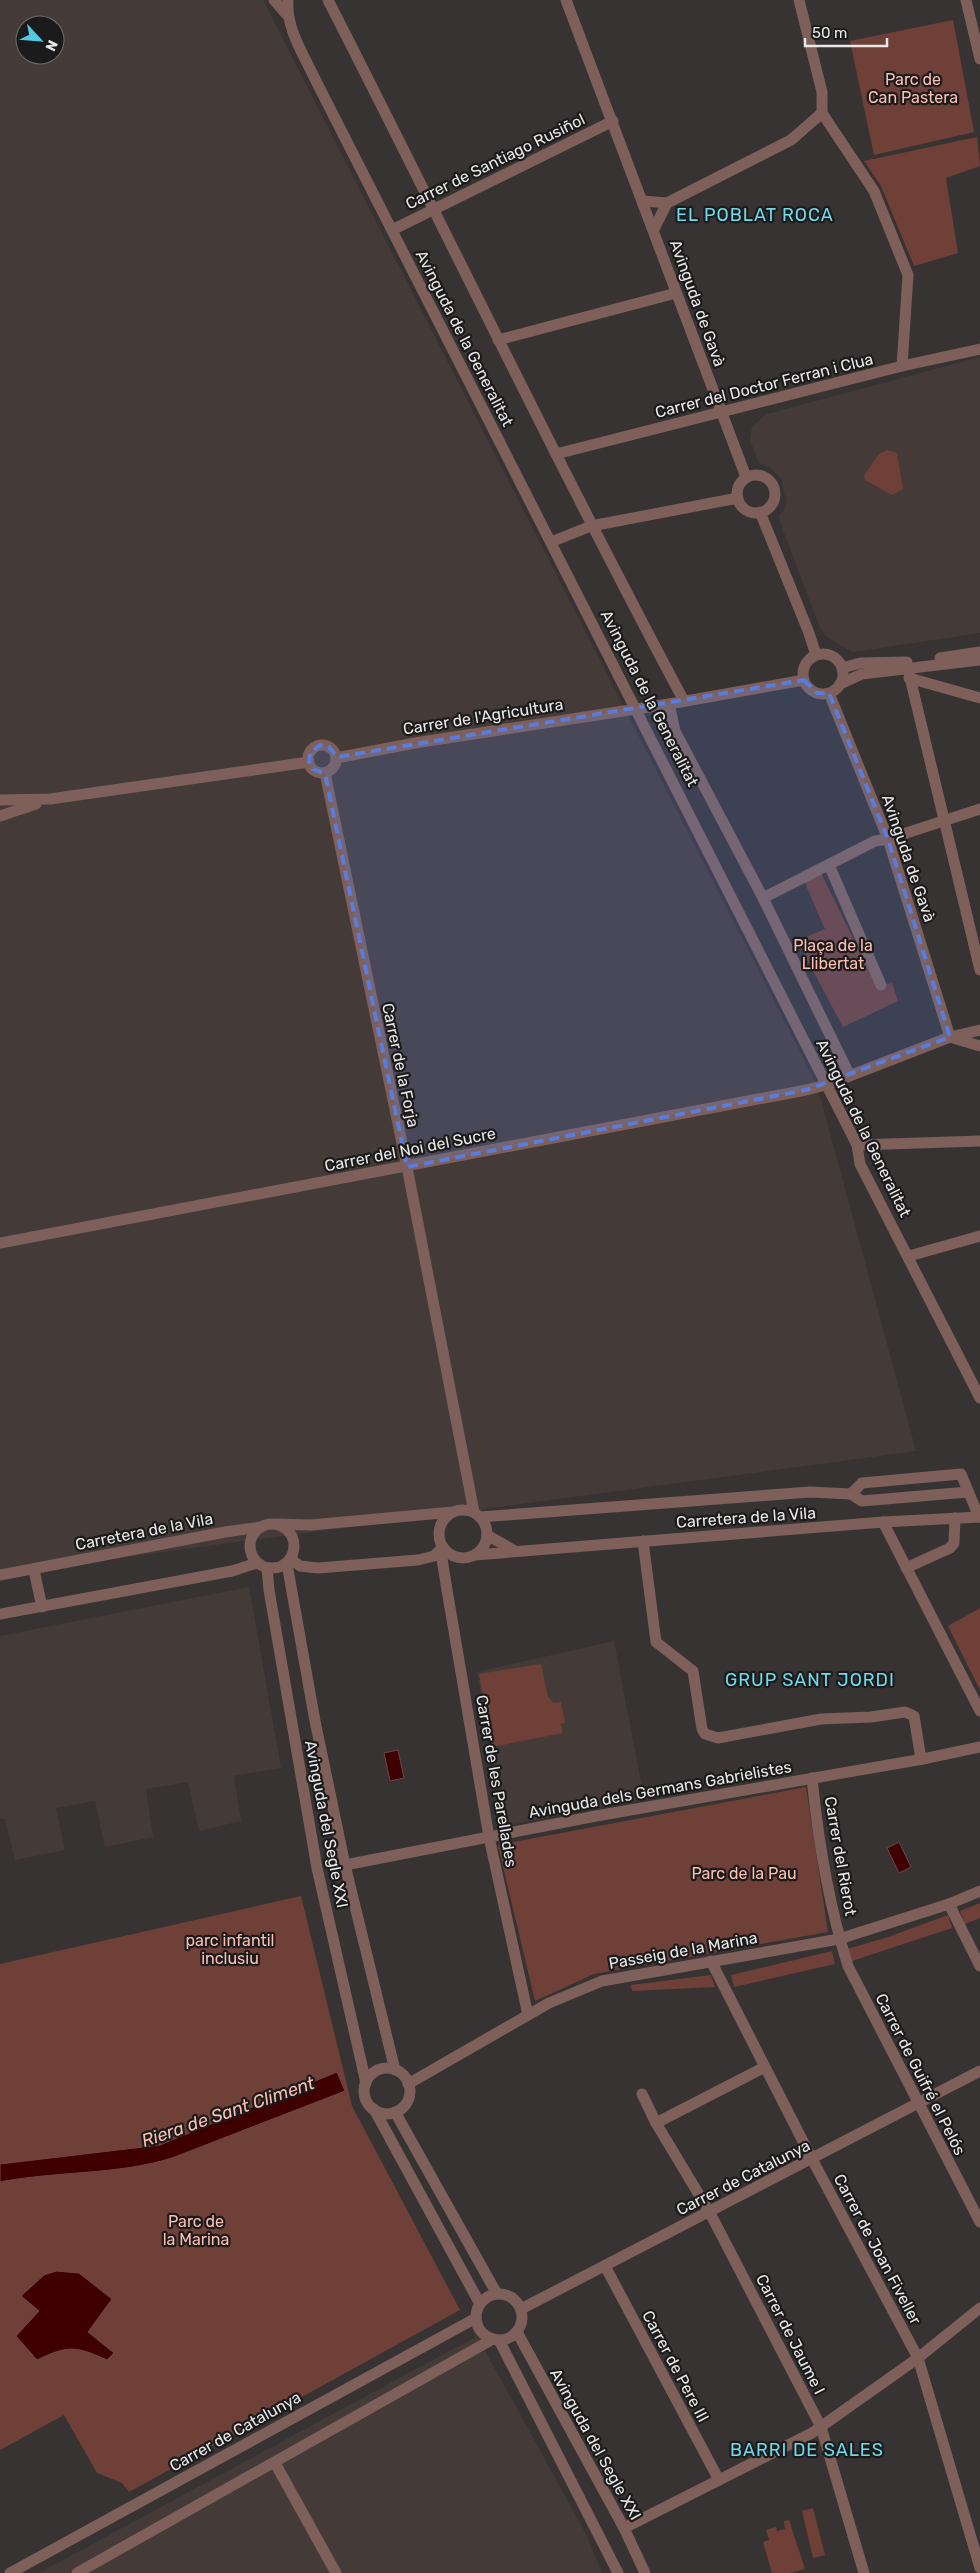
<svg xmlns="http://www.w3.org/2000/svg" width="980" height="2573" viewBox="0 0 980 2573" font-family="Rubik,sans-serif">
<style>
.built{fill:#443b39;fill-rule:evenodd}
.green{fill:#6f4038}
.water{fill:#3e0000;stroke:#714545}
.lines{fill:none;stroke-linecap:round;stroke-linejoin:round}
.minor{stroke:#7e5f59;stroke-width:11}
.marked{fill:#5a7cdc;fill-opacity:0.2;stroke:#5a7cdc;stroke-width:4;stroke-dasharray:10 6;stroke-linejoin:round}
.labels{text-anchor:middle;stroke-width:4.5;stroke-linejoin:round;paint-order:stroke}
.park-label{font-size:16px;fill:#febfb3;stroke:#1c1b1b}
.street-label{font-size:16px;fill:#e9e7e7;stroke:#1c1b1b}
.neighbourhood-label{font-size:18px;letter-spacing:1px;fill:#70d9eb;stroke:#1c1b1b}
.water-label{font-size:18px;font-style:italic;fill:#fcbeb2;stroke:#1c1b1b}
</style>
<rect width="100%" height="100%" fill="#363332"/>
<g class="built">
<path d="M0,0h263l554,1085 99,366 -916,123zM25,25h30v30h-30z"/>
<polygon points="980,357 980,633 853,652 847,649 826,636 820,628 780,522 779,516 784,510 786,501 781,479 771,468 759,463 750,440 752,426 767,414"/>
<polygon points="249,1587 281,1768 234,1776 241,1821 199,1831 188,1782 146,1789 153,1837 105,1847 95,1801 56,1808 65,1850 15,1860 5,1819 0,1819 0,1636"/>
<polygon points="614,1641 644,1798 506,1826 477,1672"/>
<polygon points="477,2336 586,2534 602,2573 39,2573"/>
</g>
<g class="green">
<polygon points="953,20 974,132 874,155 850,41"/>
<polygon points="977,137 980,166 946,178 958,253 914,266 881,186 864,161"/>
<polygon points="887,450 897,453 903,489 892,495 865,480 864,475 879,454"/>
<polygon points="821,873 877,987 892,983 898,1001 843,1027 797,941 825,929 804,881"/>
<polygon points="980,1608 980,1690 948,1626"/>
<polygon points="541,1664 548,1697 554,1703 561,1702 565,1723 561,1724 563,1733 492,1747 479,1674"/>
<polygon points="806,1787 828,1932 594,1974 535,2001 498,1845"/>
<polygon points="301,1896 352,2106 460,2310 129,2492 122,2483 97,2473 64,2415 0,2450 0,1964"/>
<polygon points="980,1903 980,1918 965,1924 960,1911"/>
<polygon points="948,1915 952,1928 852,1961 847,1949 888,1937"/>
<polygon points="832,1951 835,1964 734,1987 731,1975"/>
<polygon points="711,1975 715,1987 632,1991 631,1985"/>
<polygon points="813,2508 825,2555 813,2558 802,2511"/>
<polygon points="789,2520 805,2569 790,2573 772,2573 763,2542 769,2540 766,2530 776,2527 777,2531 785,2529 784,2521"/>
</g>
<g class="water">
<polygon points="398,1750 404,1778 390,1781 384,1753"/>
<polygon points="899,1842 911,1867 899,1873 887,1848"/>
<path d="M337,2072l8,19 -173,67c-54,17 -116,13 -172,24v-18l160,-19z"/>
<path d="M56,2271l23,2 33,26 -24,33 26,21 -7,7c-31,-14 -39,-15 -70,0l-21,-24 23,-25 -18,-15 23,-21z"/>
</g>
<g class="lines">
<g class="minor">
<polyline points="274,0 287,15"/>
<path d="M288,0c-2,29 15,53 27,79l537,1056 5,10 3,19 120,234"/>
<path d="M328,0c119,233 232,469 356,701"/>
<polyline points="566,0 746,477"/>
<polyline points="966,0 980,59"/>
<polyline points="822,113 874,191 908,275 902,366"/>
<polyline points="643,201 667,203 791,140 822,113 822,92 799,0"/>
<polyline points="654,229 667,203"/>
<polyline points="392,230 613,121"/>
<polyline points="498,340 676,293"/>
<polyline points="556,454 902,366 980,349"/>
<circle cx="756" cy="494" r="19"/>
<polyline points="760,512 809,633 816,655"/>
<polyline points="551,542 591,526 738,498"/>
<circle cx="823" cy="674" r="20"/>
<polyline points="940,658 980,652"/>
<polyline points="842,668 860,663 907,662"/>
<polyline points="908,669 980,970"/>
<polyline points="909,678 980,698"/>
<polyline points="840,684 862,674 980,660"/>
<polyline points="829,693 888,839 950,1037 980,1046"/>
<polyline points="669,704 675,731 763,898 850,1076"/>
<circle cx="322" cy="759" r="14"/>
<polyline points="336,758 415,743 669,704 804,680"/>
<polyline points="325,773 407,1167 474,1512"/>
<polyline points="0,800 50,799 309,762"/>
<polyline points="0,816 36,804"/>
<polyline points="829,865 881,985"/>
<polyline points="763,898 875,841 888,839 980,809"/>
<polyline points="857,1145 980,1141"/>
<polyline points="0,1243 806,1090 826,1085 950,1037 980,1030"/>
<polyline points="909,1256 980,1236"/>
<polyline points="851,1494 862,1483 961,1474 979,1517"/>
<circle cx="463" cy="1534" r="24"/>
<polyline points="480,1517 810,1492 851,1494 862,1501 968,1492"/>
<polyline points="883,1522 980,1711"/>
<circle cx="272" cy="1546" r="22"/>
<polyline points="276,1524 311,1525 453,1512"/>
<polyline points="487,1535 515,1551"/>
<polyline points="643,1541 656,1642 693,1671 702,1729 705,1734 718,1738 821,1719 871,1717 905,1712 914,1716 921,1759"/>
<polyline points="445,1550 442,1559 447,1590 489,1837 528,2015"/>
<polyline points="475,1555 883,1522 980,1517"/>
<polyline points="291,1559 300,1566 318,1568 418,1560 434,1556 443,1547"/>
<polyline points="287,1564 315,1721 345,1865 395,2070"/>
<polyline points="267,1568 269,1590 317,1868 366,2083"/>
<polyline points="906,1568 950,1548 954,1543 955,1518"/>
<polyline points="34,1570 42,1607"/>
<polyline points="0,1575 225,1532 261,1527"/>
<polyline points="0,1614 232,1571 257,1563"/>
<path d="M812,1778c6,61 18,131 36,188l132,256"/>
<polyline points="345,1865 596,1816 923,1759 980,1747"/>
<polyline points="949,1904 980,1966"/>
<polyline points="711,1961 812,2159 918,2358 980,2568"/>
<circle cx="387" cy="2091" r="23"/>
<polyline points="408,2084 549,2003 602,1981 839,1939 949,1904 980,1891"/>
<polyline points="642,2094 656,2123 710,2213 821,2427 864,2573"/>
<polyline points="374,2109 480,2304"/>
<polyline points="395,2112 497,2294"/>
<polyline points="656,2123 765,2067"/>
<polyline points="605,2266 719,2480"/>
<circle cx="499" cy="2317" r="23"/>
<polyline points="521,2309 980,2071"/>
<polyline points="517,2332 624,2528 645,2573"/>
<polyline points="499,2340 618,2573"/>
<polyline points="275,2463 336,2573"/>
<polyline points="624,2528 812,2433 918,2358 980,2308"/>
<polyline points="10,2573 476,2318"/>
<polyline points="77,2573 493,2339"/>
</g>
</g>
<path class="marked" d="M804,680l13,13h12l59,146 62,198 -144,53 -399,77 -82,-393 -12,-5 -4,-7 1,-9 10,-8 9,2 8,10z"/>
<g class="labels">
<g class="park-label">
<text x="913" y="85">Parc de<tspan x="913" dy="18">Can Pastera</tspan></text>
<text x="833" y="951">Plaça de la<tspan x="833" dy="18">Llibertat</tspan></text>
<text x="744" y="1879">Parc de la Pau</text>
<text x="230" y="1946">parc infantil<tspan x="230" dy="18">inclusiu</tspan></text>
<text x="196" y="2227">Parc de<tspan x="196" dy="18">la Marina</tspan></text>
</g>
<g class="street-label">
<text transform="translate(495 161) rotate(-26)" y="6">Carrer de Santiago Rusiñol</text>
<text transform="translate(698 303) rotate(70)" y="6">Avinguda de Gavà</text>
<text transform="translate(465 338) rotate(63)" y="6">Avinguda de la Generalitat</text>
<text transform="translate(764 385) rotate(-14)" y="6">Carrer del Doctor Ferran i Clua</text>
<text transform="translate(650 698) rotate(63)" y="6">Avinguda de la Generalitat</text>
<text transform="translate(483 716) rotate(-9)" y="6">Carrer de l'Agricultura</text>
<text transform="translate(909 858) rotate(71)" y="6">Avinguda de Gavà</text>
<text transform="translate(401 1065) rotate(78)" y="6">Carrer de la Forja</text>
<text transform="translate(864 1128) rotate(64)" y="6">Avinguda de la Generalitat</text>
<text transform="translate(410 1149) rotate(-11)" y="6">Carrer del Noi del Sucre</text>
<text transform="translate(746 1517) rotate(-4)" y="6">Carretera de la Vila</text>
<text transform="translate(144 1531) rotate(-11)" y="6">Carretera de la Vila</text>
<text transform="translate(497 1781) rotate(80)" y="6">Carrer de les Parellades</text>
<text transform="translate(660 1789) rotate(-10)" y="6">Avinguda dels Germans Gabrielistes</text>
<text transform="translate(327 1824) rotate(79)" y="6">Avinguda del Segle XXI</text>
<text transform="translate(841 1856) rotate(80)" y="6">Carrer del Rierot</text>
<text transform="translate(683 1950) rotate(-10)" y="6">Passeig de la Marina</text>
<text transform="translate(921 2074) rotate(63)" y="6">Carrer de Guifré el Pelós</text>
<text transform="translate(743 2177) rotate(-27)" y="6">Carrer de Catalunya</text>
<text transform="translate(878 2249) rotate(62)" y="6">Carrer de Joan Fiveller</text>
<text transform="translate(791 2334) rotate(63)" y="6">Carrer de Jaume I</text>
<text transform="translate(676 2366) rotate(62)" y="6">Carrer de Pere III</text>
<text transform="translate(235 2431) rotate(-29)" y="6">Carrer de Catalunya</text>
<text transform="translate(596 2444) rotate(61)" y="6">Avinguda del Segle XXI</text>
</g>
<g class="neighbourhood-label">
<text x="755" y="221">EL POBLAT ROCA</text>
<text x="810" y="1686">GRUP SANT JORDI</text>
<text x="807" y="2456">BARRI DE SALES</text>
</g>
<g class="water-label">
<text transform="translate(228 2112) rotate(-19)" y="6">Riera de Sant Climent</text>
</g>
</g>
<g transform="translate(40 40) rotate(116)"><circle r="24" fill="#1c1b1b" stroke="#6e6d6d"/>
<path d="M0-4L9 19L0 12L-9 19Z" fill="#54cade"/>
<text y="-8" font-size="14" font-weight="bold" text-anchor="middle" fill="#e9e7e7">N</text>
</g>
<path d="M805 38v8h82v-8" fill="none" stroke="#e9e7e7" stroke-width="2.5"/>
<text x="812" y="38" font-size="15" fill="#e9e7e7" stroke="#1c1b1b" stroke-width="4" paint-order="stroke">50 m</text>
</svg>
